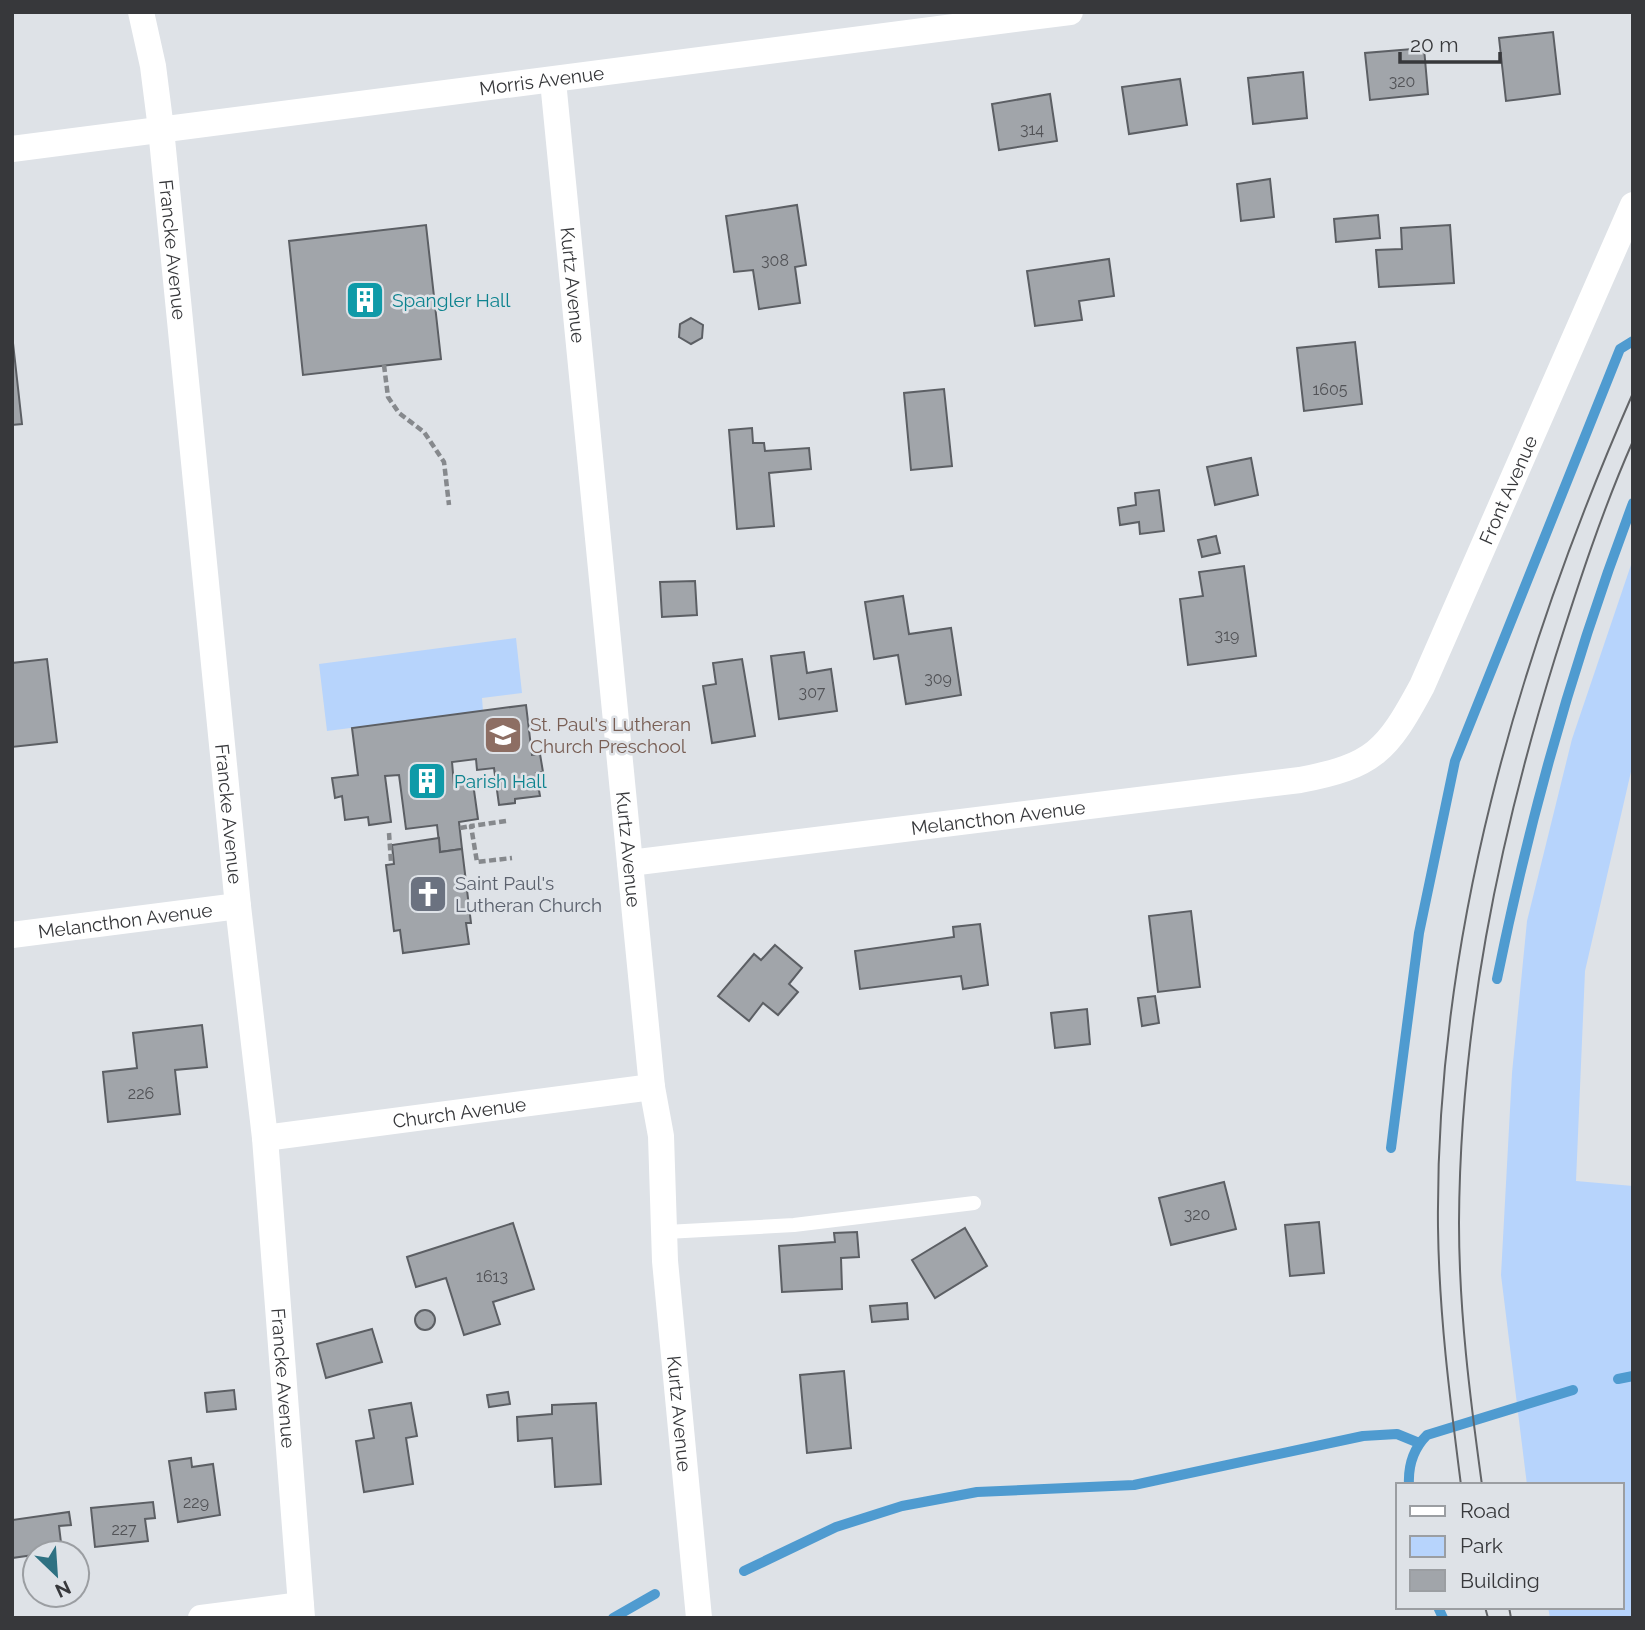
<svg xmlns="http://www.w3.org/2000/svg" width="1645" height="1630" viewBox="0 0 1645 1630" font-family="Raleway,sans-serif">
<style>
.green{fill:#b7d4fc}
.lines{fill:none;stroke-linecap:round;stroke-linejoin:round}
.stream{stroke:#4f9bd0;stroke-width:10}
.building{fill:#a1a5aa;stroke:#5c5f64;stroke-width:2}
.path{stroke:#86898d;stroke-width:4.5;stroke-dasharray:7 3.5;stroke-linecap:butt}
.service{stroke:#fff;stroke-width:14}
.minor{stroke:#fff;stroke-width:26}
.tram{stroke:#636568;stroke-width:2}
.labels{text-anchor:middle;stroke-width:5;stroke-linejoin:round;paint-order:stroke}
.number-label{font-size:16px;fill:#525357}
.street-label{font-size:19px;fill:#37383b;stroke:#dee2e7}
.culture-label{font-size:19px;fill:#0d838f;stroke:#dee2e7;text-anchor:start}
.education-label{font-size:19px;fill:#785e54;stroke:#dee2e7;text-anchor:start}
.worship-label{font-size:19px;fill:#5b616d;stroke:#dee2e7;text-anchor:start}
</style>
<rect width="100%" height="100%" fill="#dee2e7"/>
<g class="green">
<polygon points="1633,559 1633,763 1585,971 1576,1181 1633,1186 1633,1618 1550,1618 1548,1607 1622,1607 1622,1485 1527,1485 1501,1275 1512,1073 1527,921 1572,739"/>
<polygon points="516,638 522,693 482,698 483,711 327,731 319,664"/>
</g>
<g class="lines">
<g class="stream">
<path d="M1497,979c33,-163 77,-320 136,-476"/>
<polyline points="1391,1148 1419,933 1455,761 1620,349 1633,341"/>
<polyline points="1618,1379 1633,1376"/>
<path d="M1409,1485c-1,-19 4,-36 18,-50l146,-45"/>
<polyline points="744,1571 836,1527 902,1506 977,1492 1134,1485 1363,1436 1397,1434 1419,1443"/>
<polyline points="1438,1607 1443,1618"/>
<polyline points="613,1618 655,1594"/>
</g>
</g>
<g class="building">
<polygon points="1553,32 1560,94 1506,101 1499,38"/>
<polygon points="1424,48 1428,94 1370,100 1365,53"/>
<polygon points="1303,72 1307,118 1253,124 1248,78"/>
<polygon points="1180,79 1187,125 1129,134 1122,87"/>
<polygon points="1050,94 1057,141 999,150 992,104"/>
<polygon points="1270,179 1274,217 1241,221 1237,184"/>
<polygon points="797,205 806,265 795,267 800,303 759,309 753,270 734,272 726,216"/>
<polygon points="1378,215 1380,238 1336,242 1334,219"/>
<polygon points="426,225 441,359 303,375 289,241"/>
<polygon points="1450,225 1454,283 1379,287 1376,250 1402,249 1401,228"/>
<polygon points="1109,259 1114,296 1079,301 1082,320 1035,326 1027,271"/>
<polygon points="691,318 703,325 702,338 691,344 679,337 680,324"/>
<polygon points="12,334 22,424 12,425"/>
<polygon points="1355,342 1362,404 1304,411 1297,348"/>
<polygon points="944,389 952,466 911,470 904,393"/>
<polygon points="752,428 753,443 764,443 765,451 809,448 811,469 769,473 774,526 737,529 729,430"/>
<polygon points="1251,458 1258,495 1215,505 1207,467"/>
<polygon points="1159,490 1164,531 1140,534 1139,522 1120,525 1118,508 1136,505 1135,493"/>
<polygon points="1216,536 1220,553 1202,557 1198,540"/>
<polygon points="1244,566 1256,656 1188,665 1180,599 1203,596 1199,572"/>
<polygon points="695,581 697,615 662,617 660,582"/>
<polygon points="903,596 909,634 951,628 961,695 906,704 898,655 874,659 865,602"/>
<polygon points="804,652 807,673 831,669 837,711 779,719 771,656"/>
<polygon points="47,659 57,742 12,747 12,663"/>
<polygon points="742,659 755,736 712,743 703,686 716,684 713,663"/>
<polygon points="526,705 532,755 540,754 543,772 536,773 540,796 515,799 515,803 499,805 494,768 477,770 476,759 452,762 454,785 473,783 478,819 459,822 462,849 440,852 437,825 406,829 399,775 385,776 391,822 369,825 368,817 345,820 342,796 335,798 332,778 358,775 352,728"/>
<polygon points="439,838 440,852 462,849 471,923 466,923 469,944 403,953 400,930 394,931 386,865 394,864 392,845"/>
<polygon points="1191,911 1200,987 1158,992 1149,916"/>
<polygon points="980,924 988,985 963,989 961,976 860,989 855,951 954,937 953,927"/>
<polygon points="775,945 802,968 789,984 798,992 778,1015 763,1003 749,1021 718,996 754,954 761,960"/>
<polygon points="1155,996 1159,1023 1142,1026 1138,998"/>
<polygon points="1087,1009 1090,1044 1055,1048 1051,1013"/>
<polygon points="202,1025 207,1067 175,1070 180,1114 108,1122 103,1072 137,1068 133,1033"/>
<polygon points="1224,1182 1236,1229 1171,1245 1159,1198"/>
<polygon points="1319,1222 1324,1273 1290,1276 1285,1225"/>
<polygon points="513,1223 534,1289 493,1302 500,1324 464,1335 446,1278 416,1287 407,1257"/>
<polygon points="965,1228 987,1266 935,1298 912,1260"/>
<polygon points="857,1232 859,1257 841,1258 842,1289 782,1292 779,1246 835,1242 834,1233"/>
<polygon points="907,1303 908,1319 872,1322 870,1306"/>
<circle cx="425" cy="1320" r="10"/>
<polygon points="372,1329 382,1362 326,1378 317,1344"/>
<polygon points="844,1371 851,1448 807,1453 800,1375"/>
<polygon points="234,1390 236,1409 207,1412 205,1393"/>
<polygon points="508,1392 510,1404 489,1407 487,1395"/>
<polygon points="411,1403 417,1436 406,1438 413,1484 364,1492 356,1441 374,1438 369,1410"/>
<polygon points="596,1403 601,1484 555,1487 552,1438 518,1441 517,1417 552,1414 552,1405"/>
<polygon points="191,1458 192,1467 213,1464 220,1515 178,1522 169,1461"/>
<polygon points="153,1502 155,1518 145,1519 148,1541 95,1547 91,1508"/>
<polygon points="69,1512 71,1525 59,1526 62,1551 12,1558 12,1520"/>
</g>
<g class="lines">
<g class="path">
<polyline points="384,365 388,397 399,413 424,432 444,462 449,505"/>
<polyline points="506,821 471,826 477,862 512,858"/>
<polyline points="460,828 471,826"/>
<polyline points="389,833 391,862"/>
</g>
<polyline class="service" points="666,1232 794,1225 974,1203"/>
<g class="minor">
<path id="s1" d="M141,12l12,54 8,63 77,777 27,232 37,480"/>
<path id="s2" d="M553,81l99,1006 9,49 4,125 34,357"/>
<path id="s3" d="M12,149l1058,-137"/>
<path id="s4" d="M630,863l670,-83c74,-14 87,-29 122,-94l211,-481"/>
<path id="s5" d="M12,935l226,-29"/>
<path id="s6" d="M265,1138l387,-51"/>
<polyline points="201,1618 301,1605"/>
</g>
<g class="tram">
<path d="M1461,1485c-11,-86 -22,-171 -23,-258 -3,-288 80,-572 195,-834"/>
<path d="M1482,1485c-12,-87 -23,-174 -23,-262 1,-194 39,-381 96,-565 23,-73 47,-147 78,-217"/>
<polyline points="1485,1607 1488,1618"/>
<polyline points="1509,1607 1511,1618"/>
</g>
</g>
<defs>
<g id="building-square" transform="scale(2.0125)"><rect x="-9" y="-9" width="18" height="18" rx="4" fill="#0f9aa8" stroke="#dee2e7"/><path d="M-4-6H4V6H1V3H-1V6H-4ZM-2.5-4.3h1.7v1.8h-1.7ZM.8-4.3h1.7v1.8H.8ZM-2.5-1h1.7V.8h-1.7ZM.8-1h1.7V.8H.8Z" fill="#fff"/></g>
<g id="school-square" transform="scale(2.0125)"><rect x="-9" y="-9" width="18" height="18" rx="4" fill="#8d6e63" stroke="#dee2e7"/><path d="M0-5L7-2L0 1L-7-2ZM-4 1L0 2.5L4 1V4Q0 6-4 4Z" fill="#fff"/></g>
<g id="church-square" transform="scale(2.0125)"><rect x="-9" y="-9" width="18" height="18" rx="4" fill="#6b7280" stroke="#dee2e7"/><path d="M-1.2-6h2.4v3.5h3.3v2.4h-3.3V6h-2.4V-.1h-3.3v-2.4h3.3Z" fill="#fff"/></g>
</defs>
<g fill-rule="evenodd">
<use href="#building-square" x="365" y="300"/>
<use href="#school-square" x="503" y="735"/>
<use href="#building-square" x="427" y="781"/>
<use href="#church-square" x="428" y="894"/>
</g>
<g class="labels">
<g class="number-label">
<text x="1402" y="87">320</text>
<text x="1032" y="135">314</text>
<text x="775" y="266">308</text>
<text x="1330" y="395">1605</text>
<text x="1227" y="641">319</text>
<text x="938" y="684">309</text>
<text x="812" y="698">307</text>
<text x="141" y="1099">226</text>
<text x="1197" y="1220">320</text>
<text x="492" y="1282">1613</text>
<text x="196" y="1508">229</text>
<text x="124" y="1535">227</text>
</g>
<g class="street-label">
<text dy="7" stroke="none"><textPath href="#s3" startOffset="534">Morris Avenue</textPath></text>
<text dy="7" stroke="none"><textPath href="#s1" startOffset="240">Francke Avenue</textPath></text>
<text dy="7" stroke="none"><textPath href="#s2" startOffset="205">Kurtz Avenue</textPath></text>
<text dy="7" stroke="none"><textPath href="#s4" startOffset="1052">Front Avenue</textPath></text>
<text dy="7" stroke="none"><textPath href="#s1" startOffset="807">Francke Avenue</textPath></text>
<text dy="7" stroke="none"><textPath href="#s4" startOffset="371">Melancthon Avenue</textPath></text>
<text dy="7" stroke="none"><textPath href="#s2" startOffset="772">Kurtz Avenue</textPath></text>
<text dy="7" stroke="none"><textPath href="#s5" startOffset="114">Melancthon Avenue</textPath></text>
<text dy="7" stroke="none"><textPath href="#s6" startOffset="196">Church Avenue</textPath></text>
<text dy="7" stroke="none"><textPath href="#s1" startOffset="1374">Francke Avenue</textPath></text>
<text dy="7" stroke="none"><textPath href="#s2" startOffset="1339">Kurtz Avenue</textPath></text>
</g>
<g class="culture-label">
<text x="392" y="307">Spangler Hall</text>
<text x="454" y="788">Parish Hall</text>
</g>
<g class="education-label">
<text x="530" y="731">St. Paul's Lutheran<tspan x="530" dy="22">Church Preschool</tspan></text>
</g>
<g class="worship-label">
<text x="455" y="890">Saint Paul's<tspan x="455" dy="22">Lutheran Church</tspan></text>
</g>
</g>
<rect width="1645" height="1630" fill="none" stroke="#37383b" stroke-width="28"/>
<rect x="1396" y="1483" width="228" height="126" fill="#dee2e7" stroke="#9b9ea2" stroke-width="2"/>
<rect x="1410" y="1506" width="35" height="10" fill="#ffffff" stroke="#9b9ea2" stroke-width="2"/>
<text x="1460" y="1518" font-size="21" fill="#37383b">Road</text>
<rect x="1410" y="1536" width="35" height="21" fill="#b7d4fc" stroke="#9b9ea2" stroke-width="2"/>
<text x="1460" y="1553" font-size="21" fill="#37383b">Park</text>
<rect x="1410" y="1570" width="35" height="21" fill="#a1a5aa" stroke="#9b9ea2" stroke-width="2"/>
<text x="1460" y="1588" font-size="21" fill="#37383b">Building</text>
<g transform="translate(56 1574) rotate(155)"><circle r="33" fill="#dee2e7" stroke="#9b9ea2" stroke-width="2"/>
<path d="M0-5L12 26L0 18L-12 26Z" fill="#2e7182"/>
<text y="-10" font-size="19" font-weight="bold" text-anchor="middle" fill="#37383b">N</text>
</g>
<path d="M1400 52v10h100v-10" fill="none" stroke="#37383b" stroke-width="3.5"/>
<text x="1410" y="52" font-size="21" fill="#37383b" stroke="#dee2e7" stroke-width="5" paint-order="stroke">20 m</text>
</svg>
